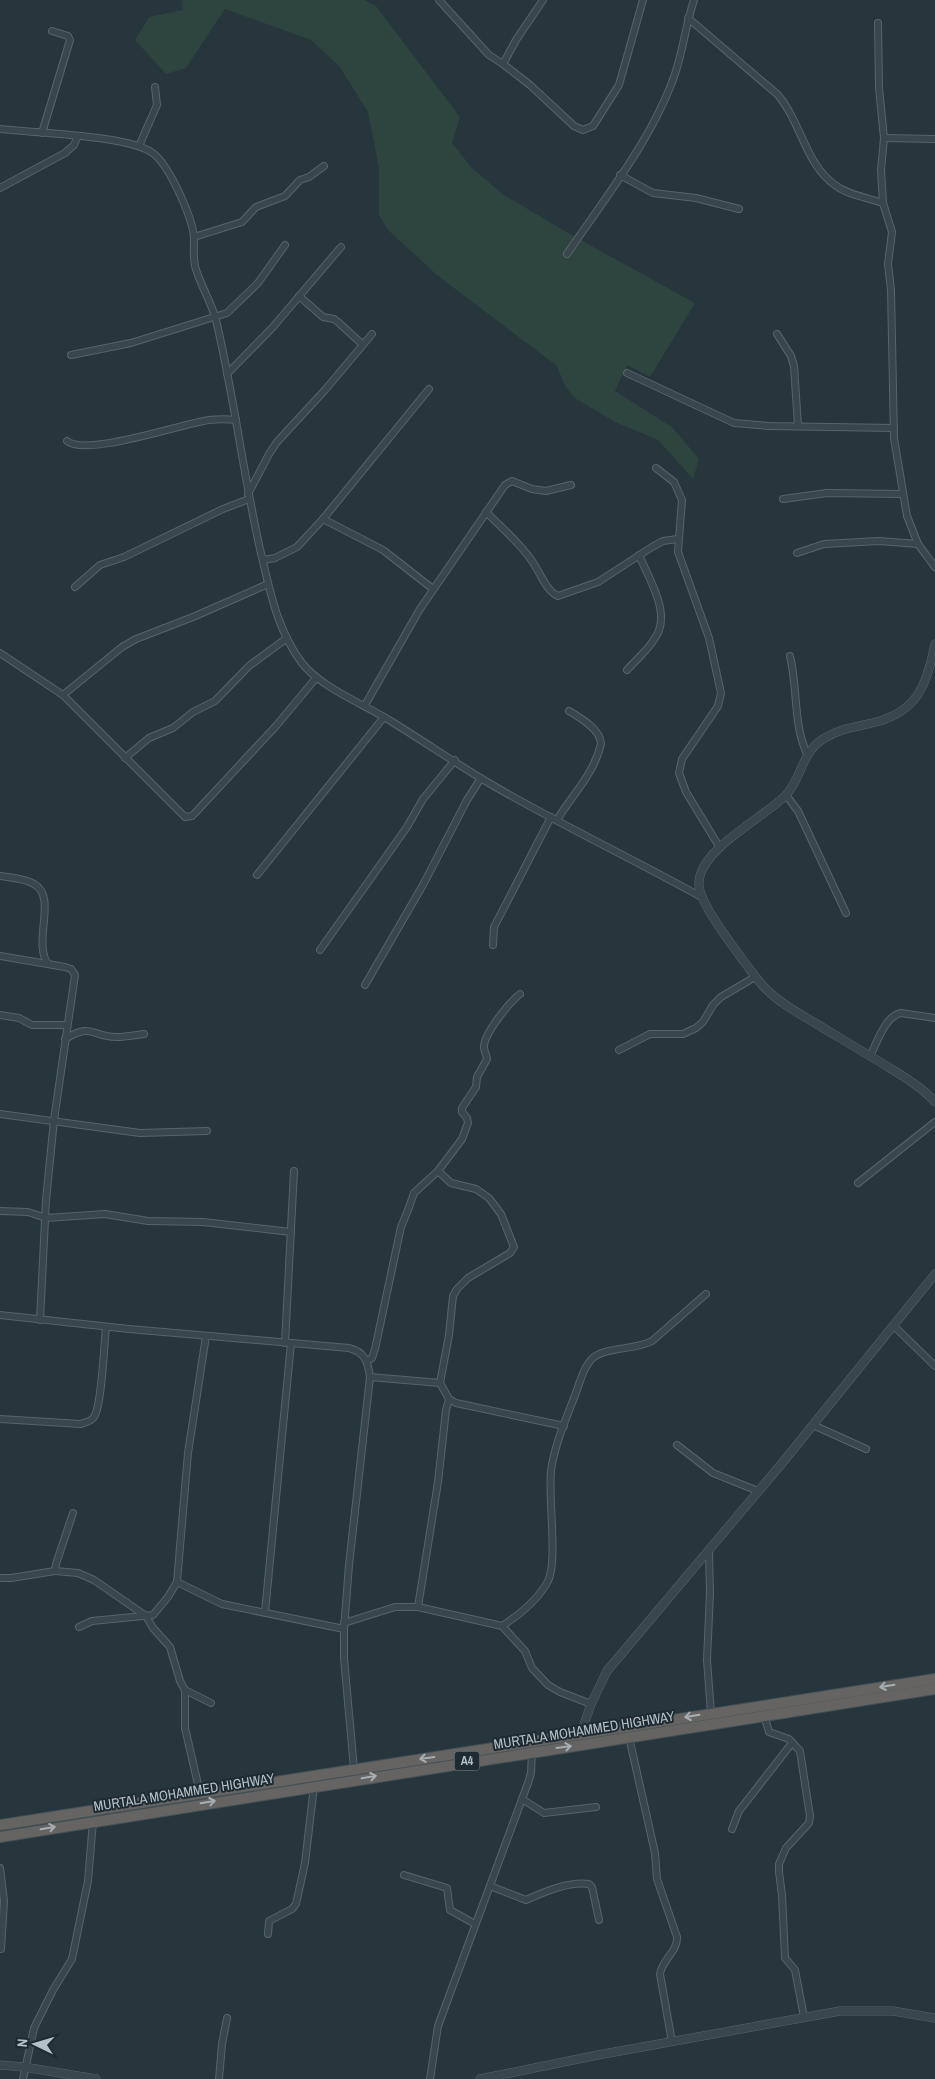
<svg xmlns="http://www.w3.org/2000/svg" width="935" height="2079" viewBox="0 0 935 2079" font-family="'Archivo Narrow',sans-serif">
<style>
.green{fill:#2e443f}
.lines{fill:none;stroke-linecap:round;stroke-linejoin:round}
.minor-casing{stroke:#58646a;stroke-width:8}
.tertiary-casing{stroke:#58646a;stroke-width:9}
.trunk-casing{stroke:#455157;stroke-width:12}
.minor{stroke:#3a464d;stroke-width:6}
.tertiary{stroke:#3a464d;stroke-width:8}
.trunk{stroke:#656462;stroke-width:10}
.oneway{stroke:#a6aeb3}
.labels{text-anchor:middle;stroke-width:4;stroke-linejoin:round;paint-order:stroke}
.shield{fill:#1f2b32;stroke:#89949a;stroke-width:1}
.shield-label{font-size:12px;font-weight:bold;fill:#b6c1c7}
.street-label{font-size:14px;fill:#b6c1c7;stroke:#1f2b32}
</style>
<rect width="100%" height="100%" fill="#27353c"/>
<polygon class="green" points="182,0 364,0 376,6 460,117 452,143 472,168 504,195 570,234 695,303 650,377 627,365 615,391 672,427 699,459 693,479 658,440 615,422 573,397 564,384 557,366 438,276 388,230 379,215 379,168 368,112 339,66 311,40 225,9 186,68 166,74 135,40 149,17 183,10"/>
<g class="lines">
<g class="minor-casing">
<g id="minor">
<polyline points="439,0 489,55 503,64 530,85 574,126 583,130 593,126 619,85 643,0"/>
<path d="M688,18l89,76c24,27 28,70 58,91 13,10 33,13 48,18"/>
<polyline points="878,23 879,88 884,138 881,170 883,203 892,232 888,264 891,290 894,438 907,516 918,544 935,567"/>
<polyline points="503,64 516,40 543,0"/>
<path d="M0,129c34,4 131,6 154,25 16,13 38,63 40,83 0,10 -1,19 1,29 5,19 16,35 21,54 18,76 27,153 44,229 9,38 17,82 42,114 17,23 61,41 87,57 31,19 62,40 93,59 72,43 148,78 221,119"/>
<polyline points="42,133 70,40 68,36 52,31"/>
<polyline points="884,138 935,139"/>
<polyline points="139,146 157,105 155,87"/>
<polyline points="620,175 653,193 696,198 739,209"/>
<polyline points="0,188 65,153 74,145 78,136"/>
<polyline points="194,237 242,222 256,207 285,196 300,180 309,177 324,166"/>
<path d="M567,254c38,-56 86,-116 108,-180 8,-24 11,-50 19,-74"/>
<polyline points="299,296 323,317 334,319 338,322 362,344"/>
<polyline points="777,334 791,356 794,366 798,426"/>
<polyline points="71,355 131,343 227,313 258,283 285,245"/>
<polyline points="627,373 734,423 769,426 894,428"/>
<polyline points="227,374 273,327 341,247"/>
<path d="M67,441c19,16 114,-17 142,-21 9,-1 18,-1 27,0"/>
<polyline points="656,468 674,482 682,500 678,552 709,638 721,693 718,706 682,759 679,773 686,792 720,848"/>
<polyline points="248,494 269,454 277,442 325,390 372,334"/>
<polyline points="783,499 827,493 902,494"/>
<path d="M486,512c16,16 34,31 46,49 8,11 14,30 26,35l40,-14 54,-35 11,-6 15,-2"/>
<polyline points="323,519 383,550 433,589"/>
<polyline points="797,553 824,544 879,541 918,544"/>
<polyline points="263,560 275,558 297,547 323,519 429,389"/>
<polyline points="75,587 100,565 124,557 223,509 249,499"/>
<polyline points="0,653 63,695 185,817 192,816 195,813 276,726 316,678"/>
<path d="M790,656c8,33 3,68 17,98"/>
<path d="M627,670c9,-10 21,-20 28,-32 17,-24 -6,-59 -16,-83"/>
<polyline points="63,695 122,647 136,639 193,617 268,584"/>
<polyline points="365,705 420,609 505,485 512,481 532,489 546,491 571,485"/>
<polyline points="125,758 149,738 173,728 193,712 215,701 249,666 287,638"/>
<polyline points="786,795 798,811 846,913"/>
<path d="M557,820c15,-25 37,-46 44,-76 0,-14 -20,-26 -32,-33"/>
<polyline points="257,875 384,717"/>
<path d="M0,876c11,2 24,2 34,8 24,13 -2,58 14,80"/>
<polyline points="493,945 494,927 551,817"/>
<polyline points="320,950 407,827 423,799 455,760"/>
<polyline points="0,956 65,967 71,969 75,975 54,1120 46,1200 40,1320"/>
<polyline points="365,985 423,885 467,800 481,778"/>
<polyline points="0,1015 19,1018 32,1025 67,1025"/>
<path d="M65,1039c28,-17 26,-2 52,-2 9,0 18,-2 27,-3"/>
<polyline points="619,1050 650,1034 683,1034 696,1028 703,1022 713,1005 721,997 755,977"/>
<path d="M870,1056c7,-13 15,-40 31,-43l34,5"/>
<polyline points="0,1114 140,1133 207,1131"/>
<polyline points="438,1171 451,1183 476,1189 489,1198 501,1214 514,1247 510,1253 468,1278 457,1289 453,1296 449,1335 440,1383 449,1399 456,1403 564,1426"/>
<polyline points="858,1183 935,1122"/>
<polyline points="0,1211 28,1212 46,1218 105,1214 148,1221 203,1222 291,1232"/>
<path d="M0,1315l129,14 220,19c16,4 19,14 21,29l-21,188 -5,64v29l10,111"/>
<polyline points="894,1326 935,1366"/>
<polyline points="285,1343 294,1171"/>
<path d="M367,1361l5,-3 3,-9 26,-122 7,-17 6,-17 24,-22 24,-32 6,-16 -1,-5 -5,-6v-4l14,-21 1,-10 10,-18c0,-4 -3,-7 -3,-12 0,-14 26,-45 36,-53"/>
<polyline points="370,1377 440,1383"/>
<path d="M0,1419l81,5c5,-2 10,-2 13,-7 8,-12 10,-73 12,-90"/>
<polyline points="813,1425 866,1449"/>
<polyline points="677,1445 713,1473 758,1491"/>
<polyline points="73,1513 56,1564 55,1571 78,1573 94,1580 146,1616 153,1628 170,1647 180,1681 185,1690 211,1703"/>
<polyline points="709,1552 710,1593 707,1660 711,1713"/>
<polyline points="0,1578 11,1578 55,1571"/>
<polyline points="177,1582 222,1604 344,1629"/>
<polyline points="418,1607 438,1482 446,1410 449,1399"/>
<polyline points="265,1612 291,1343"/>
<polyline points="344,1623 395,1607 418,1607 502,1626 525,1651 532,1668 548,1685 560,1692 591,1704"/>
<path d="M502,1626c17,-11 36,-26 46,-45 10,-19 0,-84 3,-110 3,-24 14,-50 23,-73 5,-12 9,-32 20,-41 13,-10 41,-7 58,-16l54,-47"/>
<polyline points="79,1627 92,1621 153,1615 168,1597 177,1582 188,1453 206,1336"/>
<polyline points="185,1690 185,1728 200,1793"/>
<polyline points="764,1715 769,1732 789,1739 800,1751 810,1816 809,1823 786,1848 779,1864 779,1872 782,1895 785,1958 795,1970 804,2017"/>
<path d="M629,1737l26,116 2,26 20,58c1,14 -15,23 -17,37l12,68"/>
<polyline points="522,1799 544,1813 596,1807"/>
<polyline points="732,1829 739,1811 792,1743"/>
<polyline points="0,1868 4,1901 1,1949"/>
<polyline points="404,1875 447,1888 450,1910 475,1924"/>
<path d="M490,1886l36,14c18,-8 43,-19 63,-16l3,3 7,33"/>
<polyline points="268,1934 269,1921 292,1909 296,1904 305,1863 314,1786"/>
<polyline points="23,2079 34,2028 53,1990 72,1959 88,1881 93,1821"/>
<polyline points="219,2079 222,2044 227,2018"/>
<polyline points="430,2079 438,2026 528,1783 531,1773 532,1752"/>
</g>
</g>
<g class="tertiary-casing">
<g id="tertiary">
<path d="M935,644c-8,40 -17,67 -59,78 -19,5 -36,6 -53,17 -22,14 -21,39 -37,56 -22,23 -89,55 -87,90 1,19 32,58 43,74 8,10 15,21 24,30 14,14 32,24 49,34 22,13 43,26 65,39 19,12 40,23 55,40"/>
<polyline points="581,1733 591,1704 607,1671 783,1462 935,1274"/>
<polyline points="0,2065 24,2067 96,2079"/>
<polyline points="480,2079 598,2055 840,2011 893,2011 935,2018"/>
</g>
</g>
<g class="trunk-casing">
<g id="trunk">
<polyline points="0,1825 935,1679"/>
<polyline points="0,1837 935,1689"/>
</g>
</g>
<use href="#minor" class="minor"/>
<use href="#tertiary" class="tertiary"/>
<use href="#trunk" class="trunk"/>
</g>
<defs><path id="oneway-shaft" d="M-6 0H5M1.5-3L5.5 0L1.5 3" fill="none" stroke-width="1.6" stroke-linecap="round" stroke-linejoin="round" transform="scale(1.25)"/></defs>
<g class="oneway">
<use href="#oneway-shaft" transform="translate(887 1686) rotate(171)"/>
<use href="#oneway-shaft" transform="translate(692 1716) rotate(171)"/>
<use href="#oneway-shaft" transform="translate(564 1747) rotate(-8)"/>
<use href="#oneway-shaft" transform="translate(427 1758) rotate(172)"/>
<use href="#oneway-shaft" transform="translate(369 1777) rotate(-9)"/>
<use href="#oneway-shaft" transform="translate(208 1802) rotate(-9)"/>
<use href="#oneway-shaft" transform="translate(48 1828) rotate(-10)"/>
</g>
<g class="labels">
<rect class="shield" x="454.5" y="1751.5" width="25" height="19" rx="4"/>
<g class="shield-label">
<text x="467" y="1765">A4</text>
</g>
<g class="street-label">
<text transform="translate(584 1730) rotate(-9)" y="5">MURTALA MOHAMMED HIGHWAY</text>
<text transform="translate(184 1792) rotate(-9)" y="5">MURTALA MOHAMMED HIGHWAY</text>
</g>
</g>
<g transform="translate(35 2044) rotate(275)" stroke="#1f2b32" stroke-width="4" paint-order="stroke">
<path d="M0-4L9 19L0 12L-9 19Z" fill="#b6c1c7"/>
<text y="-8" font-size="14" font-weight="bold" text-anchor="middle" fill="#b6c1c7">N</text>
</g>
</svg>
